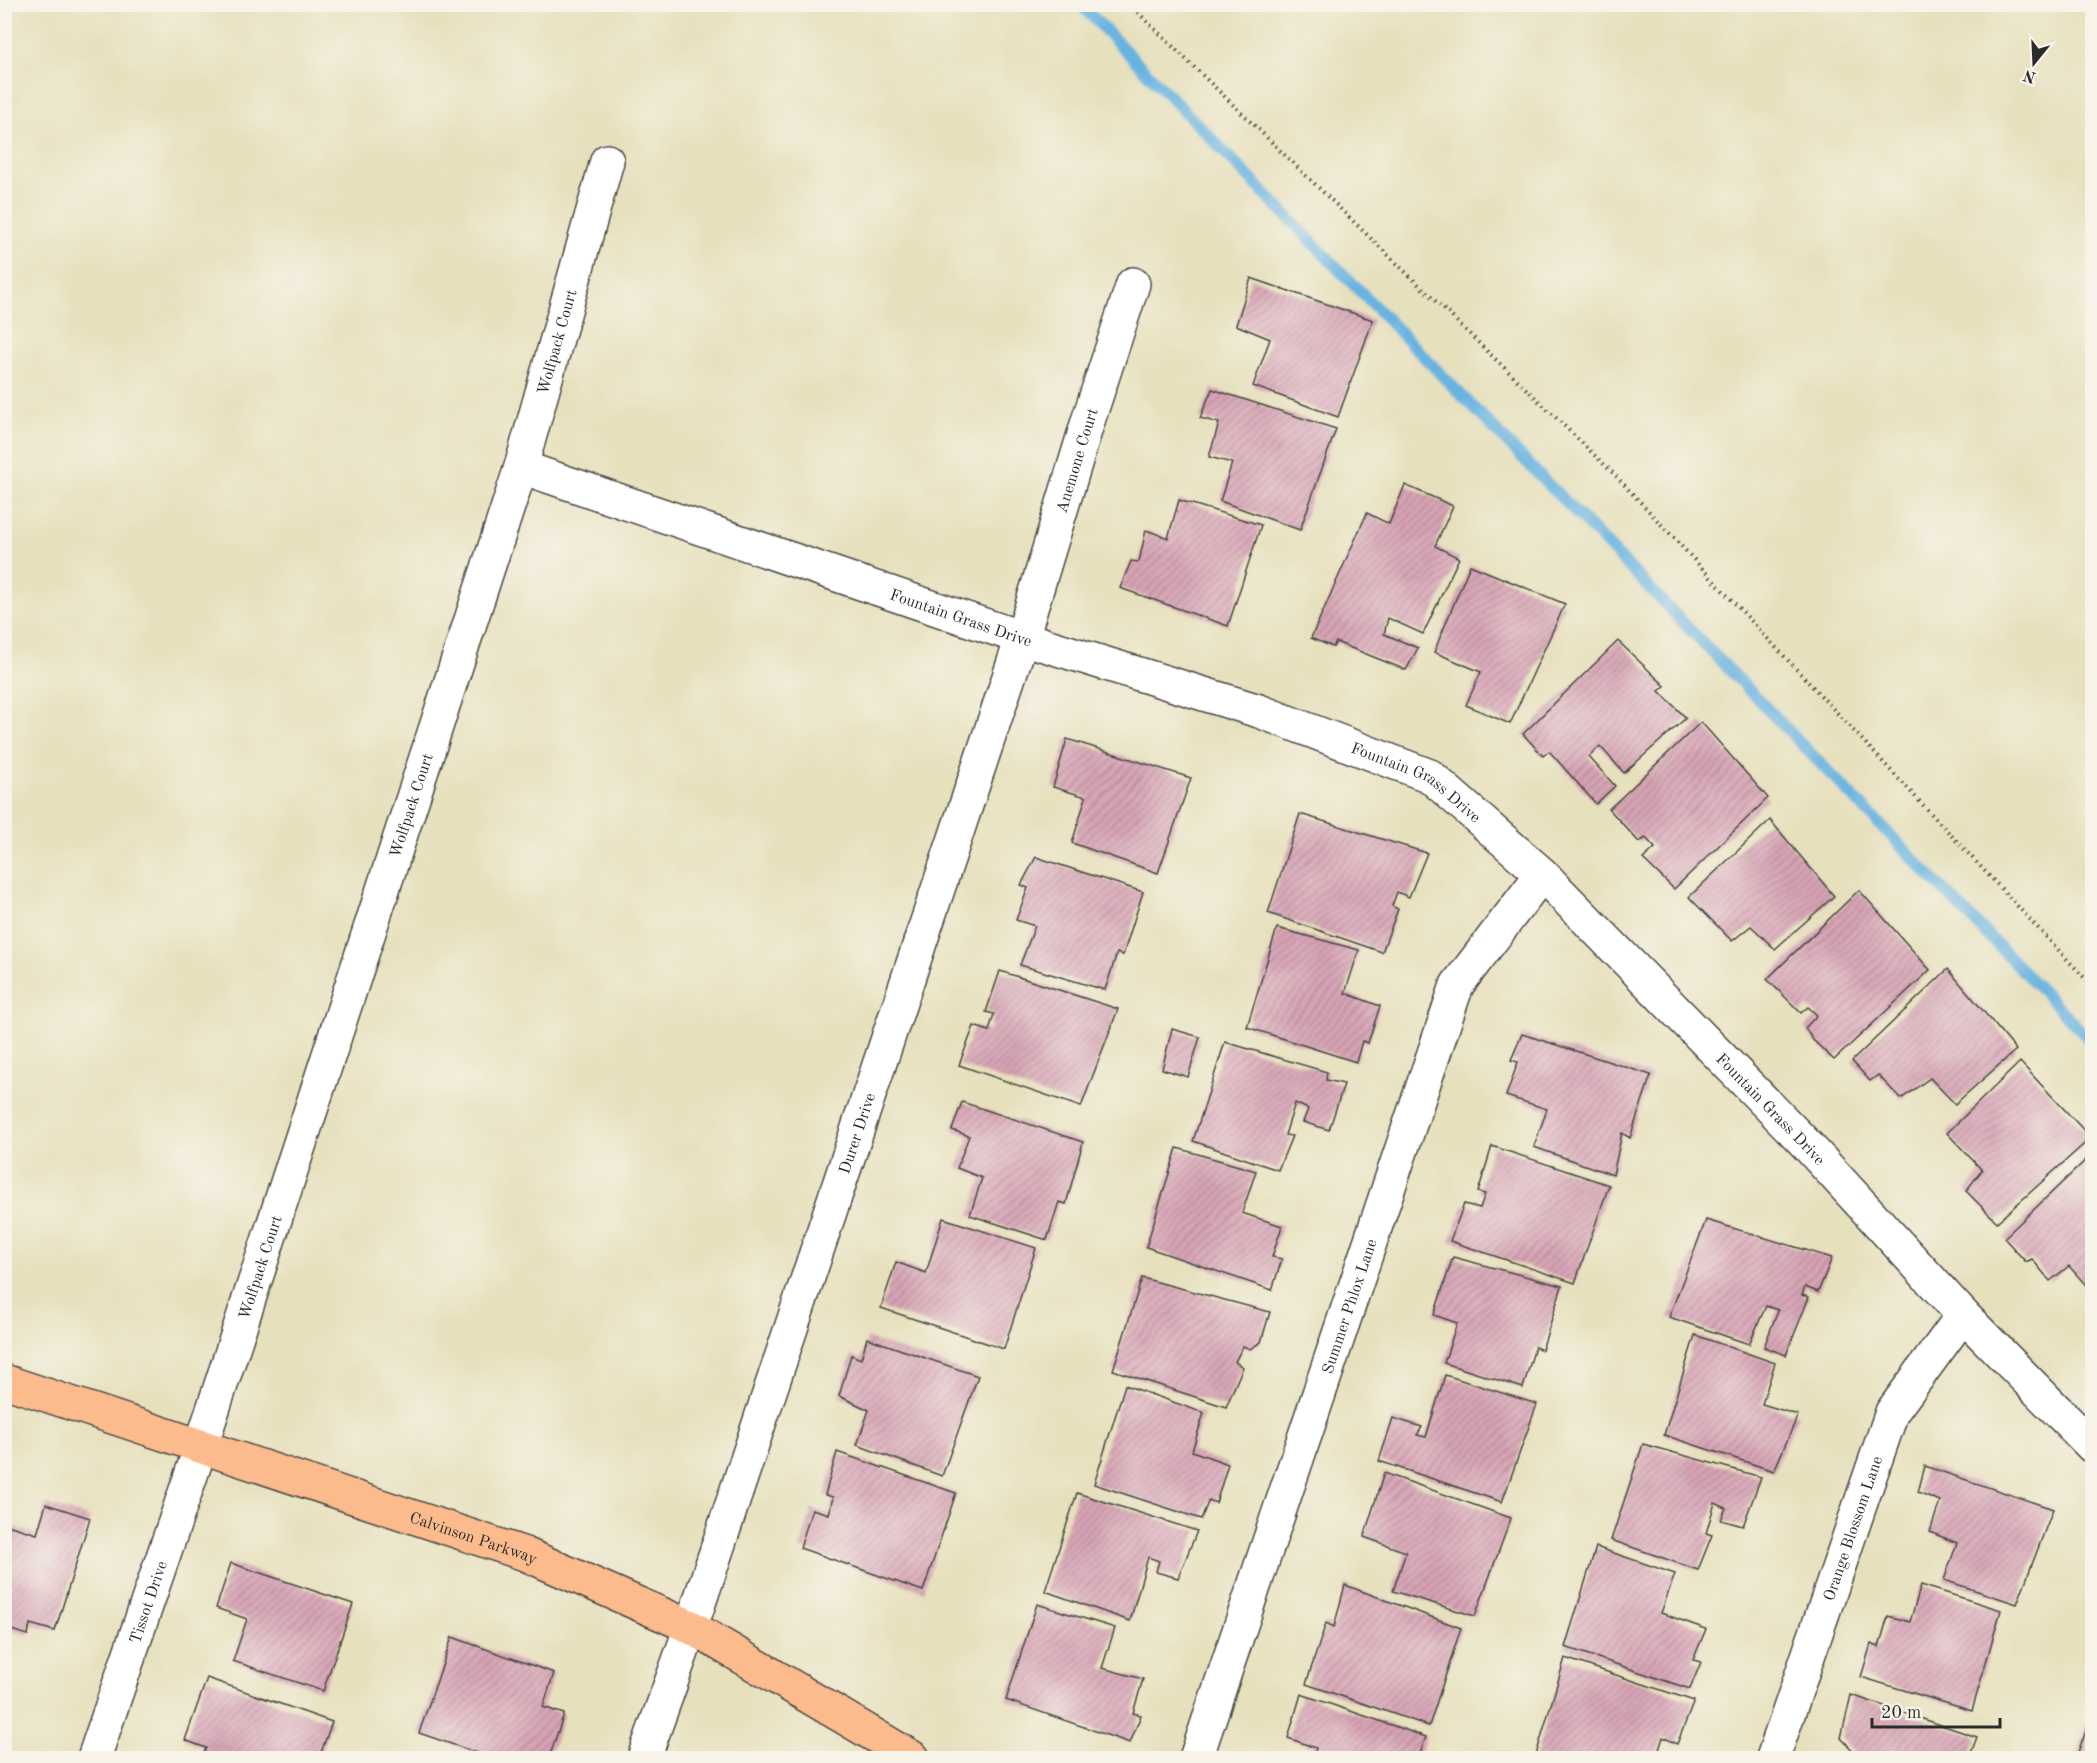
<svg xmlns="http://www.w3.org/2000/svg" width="2097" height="1763" viewBox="0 0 2097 1763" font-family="'Old Standard TT',serif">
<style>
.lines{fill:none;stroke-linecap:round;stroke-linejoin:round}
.stream{stroke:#67b3e0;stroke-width:12}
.building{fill:url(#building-hatch)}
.minor-casing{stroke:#474641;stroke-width:36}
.major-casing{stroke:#474641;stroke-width:36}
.path{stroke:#474641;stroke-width:4;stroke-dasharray:1.5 4.5;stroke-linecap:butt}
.minor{stroke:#fff;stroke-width:33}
.major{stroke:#fbbb8d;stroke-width:33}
.labels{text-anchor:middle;stroke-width:5;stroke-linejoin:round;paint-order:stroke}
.street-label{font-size:16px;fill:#2b2b2b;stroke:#f7f3e8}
</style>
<defs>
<pattern id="building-hatch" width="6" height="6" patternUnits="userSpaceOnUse" patternTransform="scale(1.5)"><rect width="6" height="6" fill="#d8a4b6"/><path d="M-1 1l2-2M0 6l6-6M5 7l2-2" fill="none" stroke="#af8694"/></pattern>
</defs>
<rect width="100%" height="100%" fill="#f7f3e8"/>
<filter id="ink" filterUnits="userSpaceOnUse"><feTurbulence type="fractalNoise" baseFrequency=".0167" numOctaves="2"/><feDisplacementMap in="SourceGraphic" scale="12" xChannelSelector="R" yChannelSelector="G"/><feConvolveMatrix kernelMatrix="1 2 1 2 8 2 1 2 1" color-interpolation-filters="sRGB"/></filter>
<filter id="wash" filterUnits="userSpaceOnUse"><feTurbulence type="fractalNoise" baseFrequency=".008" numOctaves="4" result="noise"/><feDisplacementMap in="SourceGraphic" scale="24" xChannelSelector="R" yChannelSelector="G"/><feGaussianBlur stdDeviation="1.35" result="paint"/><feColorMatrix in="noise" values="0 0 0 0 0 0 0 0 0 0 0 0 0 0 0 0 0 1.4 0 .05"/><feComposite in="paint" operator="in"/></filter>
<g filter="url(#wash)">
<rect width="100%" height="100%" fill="#e7e0bd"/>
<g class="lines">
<polyline class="stream" points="1080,4 2092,1042"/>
</g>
<g id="blocks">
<g class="building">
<polygon points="1251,278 1373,320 1338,417 1253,386 1270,339 1236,325"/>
<polygon points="1212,389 1336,429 1300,530 1220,501 1232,463 1209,457 1219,423 1200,418"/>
<polygon points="1405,485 1453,506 1435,546 1459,558 1423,634 1388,618 1384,634 1418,648 1406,670 1336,642 1333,647 1311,638 1367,513 1389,524"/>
<polygon points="1179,500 1261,525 1228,626 1120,588 1131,561 1139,562 1146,530 1168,538"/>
<polygon points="1470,565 1565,604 1510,724 1466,705 1481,672 1434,652"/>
<polygon points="1618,641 1665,686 1659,691 1686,718 1624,773 1600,746 1589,757 1615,786 1596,804 1549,751 1543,756 1523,734"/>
<polygon points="1701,722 1768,798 1674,889 1643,859 1655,848 1646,838 1639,842 1609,809"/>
<polygon points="1067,739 1191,778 1158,873 1072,843 1086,797 1053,787"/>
<polygon points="1300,814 1427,853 1409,897 1397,892 1392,906 1398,909 1382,952 1268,913"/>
<polygon points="1770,820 1834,896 1775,949 1751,926 1732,941 1689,897"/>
<polygon points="1036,857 1143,892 1123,955 1117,953 1105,990 1020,965 1035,926 1016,920 1028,888 1021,885"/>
<polygon points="1859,890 1930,970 1834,1060 1813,1040 1805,1028 1817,1015 1808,1007 1801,1013 1767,979"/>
<polygon points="1277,928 1359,950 1345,993 1380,1006 1368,1043 1362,1041 1356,1062 1247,1027"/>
<polygon points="1948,969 2016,1050 1955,1104 1930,1078 1901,1099 1878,1075 1870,1081 1852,1061"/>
<polygon points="1000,971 1118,1009 1081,1107 959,1065 974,1026 989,1031 994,1014 986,1012"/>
<polygon points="1172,1029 1200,1037 1188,1077 1162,1069"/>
<polygon points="1522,1034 1651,1075 1630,1138 1622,1133 1613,1175 1534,1147 1547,1109 1506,1096 1518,1062 1511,1060"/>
<polygon points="1225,1042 1327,1072 1326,1080 1344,1084 1329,1130 1303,1122 1308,1109 1295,1103 1285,1135 1292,1136 1278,1170 1193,1141"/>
<polygon points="2020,1062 2091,1138 1997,1222 1966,1191 1982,1170 1947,1133"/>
<polygon points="962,1102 1083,1142 1066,1204 1059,1202 1047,1240 970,1215 982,1178 957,1168 969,1136 952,1130"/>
<polygon points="1492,1146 1609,1185 1575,1283 1450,1241 1464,1204 1480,1208 1485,1194 1478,1192"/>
<polygon points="1177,1148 1256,1171 1242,1213 1282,1226 1272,1257 1282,1259 1272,1290 1146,1247"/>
<polygon points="2089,1157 2092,1161 2092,1292 2069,1266 2050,1281 2032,1259 2026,1262 2004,1238"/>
<polygon points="943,1218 1036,1248 1004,1349 881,1308 896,1262 926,1273"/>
<polygon points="1706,1220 1832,1258 1818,1292 1805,1287 1802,1295 1809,1297 1786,1355 1764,1347 1778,1310 1766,1306 1749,1344 1669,1317"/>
<polygon points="1453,1257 1562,1286 1542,1350 1535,1347 1523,1388 1444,1363 1457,1323 1434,1315"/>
<polygon points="1142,1278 1270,1312 1261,1342 1250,1349 1243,1346 1235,1362 1243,1367 1226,1407 1113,1370"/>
<polygon points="1695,1335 1775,1363 1762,1404 1798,1415 1774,1471 1664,1435"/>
<polygon points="867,1338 978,1376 942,1476 857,1445 869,1410 839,1396 851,1355 861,1359"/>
<polygon points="1445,1375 1537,1404 1502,1502 1379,1461 1393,1418 1422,1427 1417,1435 1426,1437"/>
<polygon points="1125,1385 1204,1413 1192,1451 1228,1464 1216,1503 1209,1500 1201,1519 1094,1484"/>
<polygon points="1643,1444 1761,1477 1743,1526 1721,1520 1726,1508 1715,1503 1706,1533 1712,1535 1698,1570 1611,1540"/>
<polygon points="837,1452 956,1493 923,1591 800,1548 812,1509 829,1514 833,1497 825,1495"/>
<polygon points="1925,1466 2053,1509 2017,1604 1944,1580 1957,1543 1930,1532 1940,1501 1918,1492"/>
<polygon points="1384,1473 1511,1518 1475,1616 1393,1591 1406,1552 1364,1537"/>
<polygon points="1077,1493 1197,1531 1178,1578 1156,1572 1159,1561 1148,1557 1130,1621 1045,1591"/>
<polygon points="46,1504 90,1518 55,1631 30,1624 28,1635 4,1628 4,1524 37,1534"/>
<polygon points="1596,1547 1675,1574 1661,1613 1706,1629 1693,1660 1701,1662 1690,1689 1565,1647"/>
<polygon points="231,1563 353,1604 323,1691 233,1661 247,1619 216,1608"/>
<polygon points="1345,1585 1461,1628 1429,1726 1306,1684 1326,1623 1334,1627"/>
<polygon points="1921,1585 2001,1610 1972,1711 1861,1677 1871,1644 1879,1647 1888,1616 1910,1622"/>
<polygon points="1037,1604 1115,1628 1102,1668 1143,1679 1133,1713 1141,1715 1130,1743 1006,1700"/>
<polygon points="452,1637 554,1673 543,1707 564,1714 549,1758 492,1758 419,1733"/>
<polygon points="1565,1658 1694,1701 1677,1744 1663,1737 1658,1753 1665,1754 1663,1758 1535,1758"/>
<polygon points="207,1678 332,1722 319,1758 202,1758 206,1748 185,1740"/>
<polygon points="1301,1694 1426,1737 1418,1758 1313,1758 1316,1748 1288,1738"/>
<polygon points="1851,1695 1977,1737 1969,1758 1860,1758 1841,1738"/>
<polygon points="2092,1713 2092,1758 2076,1758"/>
</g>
</g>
</g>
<g filter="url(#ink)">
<use href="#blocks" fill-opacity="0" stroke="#474641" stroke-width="1.5"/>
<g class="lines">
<g class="minor-casing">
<g id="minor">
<path id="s1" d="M521,467l501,171 237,73 171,65 112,98 266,272 155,169 129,131"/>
<path id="s2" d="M94,1758l107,-312 320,-979 86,-306"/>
<path id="s3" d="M644,1758l47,-131 331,-989 66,-217 45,-137"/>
<path id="s4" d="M1196,1758l261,-773 85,-111"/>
<path id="s5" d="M1773,1758l119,-346 71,-97"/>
</g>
</g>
<g class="major-casing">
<g id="major">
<path id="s6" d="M4,1381l521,173 166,73 222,131"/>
</g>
</g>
<polyline class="path" points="1129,4 1615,475 2092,986"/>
<use href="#minor" class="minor"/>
<use href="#major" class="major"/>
</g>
</g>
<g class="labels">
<g class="street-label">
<text dy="6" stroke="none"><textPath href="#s2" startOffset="1490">Wolfpack Court</textPath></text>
<text dy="6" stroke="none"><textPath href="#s3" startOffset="1368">Anemone Court</textPath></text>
<text dy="6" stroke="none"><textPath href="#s1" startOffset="465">Fountain Grass Drive</textPath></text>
<text dy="6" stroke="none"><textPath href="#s1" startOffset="951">Fountain Grass Drive</textPath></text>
<text dy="6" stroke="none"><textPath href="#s2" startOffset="1004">Wolfpack Court</textPath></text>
<text dy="6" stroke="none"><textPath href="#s1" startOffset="1437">Fountain Grass Drive</textPath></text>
<text dy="6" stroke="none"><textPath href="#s3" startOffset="660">Durer Drive</textPath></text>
<text dy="6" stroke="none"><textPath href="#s2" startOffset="518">Wolfpack Court</textPath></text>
<text dy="6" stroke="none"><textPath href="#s4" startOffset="477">Summer Phlox Lane</textPath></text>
<text dy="6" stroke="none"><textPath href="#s5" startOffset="243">Orange Blossom Lane</textPath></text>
<text dy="6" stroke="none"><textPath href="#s6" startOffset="495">Calvinson Parkway</textPath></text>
<text dy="6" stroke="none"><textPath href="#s2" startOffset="165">Tissot Drive</textPath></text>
</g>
</g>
<rect width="2097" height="1763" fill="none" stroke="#f7f3e8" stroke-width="24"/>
<g transform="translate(2034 63) rotate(198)" stroke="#f7f3e8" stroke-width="4.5" paint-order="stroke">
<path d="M0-4.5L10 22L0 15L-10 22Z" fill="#2b2b2b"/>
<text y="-9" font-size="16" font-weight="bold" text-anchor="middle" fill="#2b2b2b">N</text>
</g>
<path d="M1872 1718v9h128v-9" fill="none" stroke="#2b2b2b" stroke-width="3"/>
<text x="1881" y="1718" font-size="18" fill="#2b2b2b" stroke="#f7f3e8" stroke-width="4.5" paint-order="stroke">20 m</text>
</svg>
